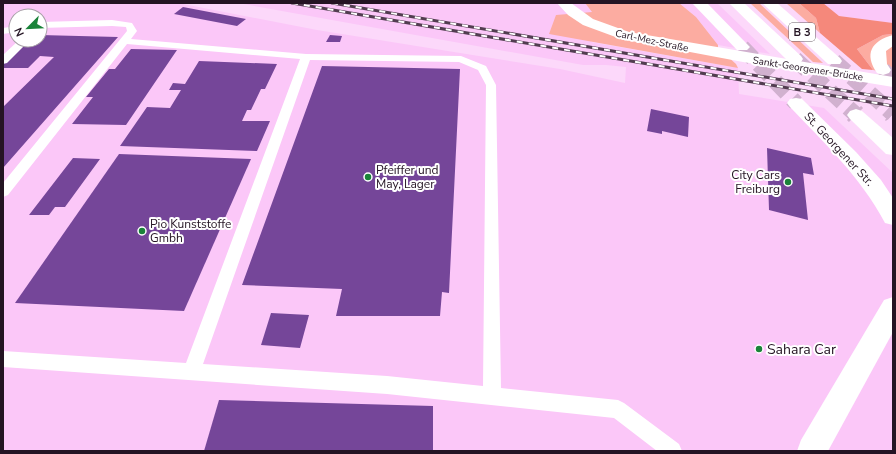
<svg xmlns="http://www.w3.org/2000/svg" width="896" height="454" viewBox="0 0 896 454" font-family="'Nunito Sans',sans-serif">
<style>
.built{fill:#fbc7f8;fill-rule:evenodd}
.green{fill:#fcaca1}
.forest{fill:#f5887b}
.building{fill:#754699}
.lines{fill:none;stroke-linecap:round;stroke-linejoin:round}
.street-tunnel{stroke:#d1b1cf;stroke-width:16;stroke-dasharray:16 8;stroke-linecap:butt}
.secondary-tunnel{stroke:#d1b1cf;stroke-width:16;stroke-dasharray:16 8;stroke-linecap:butt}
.highway-tunnel-far1{stroke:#d1b1cf;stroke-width:16;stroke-dasharray:16 8;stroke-linecap:butt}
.highway-tunnel{stroke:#d1b1cf;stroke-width:20;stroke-dasharray:20 10;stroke-linecap:butt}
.lane{fill:#fff;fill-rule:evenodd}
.street{fill:#fff;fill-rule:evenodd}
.secondary{fill:#fff;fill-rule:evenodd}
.highway{fill:#fff;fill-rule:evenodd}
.rail-casing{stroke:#523d50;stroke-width:3}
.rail{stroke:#fff;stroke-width:2;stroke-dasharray:6;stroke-linecap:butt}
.poi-dot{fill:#1a8339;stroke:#fff;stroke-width:1.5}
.labels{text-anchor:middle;stroke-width:4;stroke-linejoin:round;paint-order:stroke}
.far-street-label{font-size:10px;fill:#241423;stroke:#fff}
.shield{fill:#fff;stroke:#665a65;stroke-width:1}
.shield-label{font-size:11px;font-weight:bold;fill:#241423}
.street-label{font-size:12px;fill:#241423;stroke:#fff}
.poi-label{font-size:12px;fill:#241423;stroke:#fff;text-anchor:start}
.near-poi-label{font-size:14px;fill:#241423;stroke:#fff;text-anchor:start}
</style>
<rect width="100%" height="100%" fill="#fcd8fa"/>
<g class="built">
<path d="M3,3h175l139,27 243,39 65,14 1,-16 -20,-2h-23l-345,-62h347l7,9 -1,30 147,26 1,26 85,14 69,65v278h-890zM16,16h24v24h-24z"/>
<polygon points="679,3 717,3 770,54 718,45 696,17"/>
<polygon points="823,3 893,3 893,23 839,16"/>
</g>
<g class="green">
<polygon points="585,3 679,3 696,17 718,45 718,48 736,64 738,68 549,34 556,15 592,12"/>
<polygon points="750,3 759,3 823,63 813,62"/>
<polygon points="786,3 799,3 816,18 820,33"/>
<polygon points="893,34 893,74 873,70 857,49 883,35"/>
</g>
<polygon class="forest" points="799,3 823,3 839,16 893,23 893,34 883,35 857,49 873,70 862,69 820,33 816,18"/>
<g class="building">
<polygon points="183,7 246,19 237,26 174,14"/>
<polygon points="40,35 118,37 3,168 3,107 54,57 40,56 28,68 3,68 3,64 29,40 40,40"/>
<polygon points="330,35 342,36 340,42 326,42"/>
<polygon points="131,49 177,50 126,125 72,124 93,97 86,97 109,69 115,69"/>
<polygon points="199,61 277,64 265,89 261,89 251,110 247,110 242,121 270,121 257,151 120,146 147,107 170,108 181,90 169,90 173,83 185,84"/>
<polygon points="322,66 460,69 449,293 442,292 440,316 336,316 342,289 242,285"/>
<polygon points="651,109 689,117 688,137 662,131 662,134 647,131"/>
<polygon points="767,148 811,158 814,175 803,173 808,220 769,210"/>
<polygon points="119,154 251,159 184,311 15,303"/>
<polygon points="73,158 100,159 65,207 55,207 49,215 29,215"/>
<polygon points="271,313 309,315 300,348 261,345"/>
<polygon points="219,400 433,406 433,451 204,451"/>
</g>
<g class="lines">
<polyline class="street-tunnel" points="883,70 893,80"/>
<polyline class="secondary-tunnel" points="742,47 796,103"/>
<g class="highway-tunnel-far1">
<polyline points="795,59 855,114"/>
<polyline points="834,61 893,114"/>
</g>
<g class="highway-tunnel">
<polyline points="854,113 856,115"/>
<polyline points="892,113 893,114"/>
</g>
<g class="lane">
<path d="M112,20l20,3 5,8 -6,8 175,15 155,2 25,10 10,19 5,303 117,12 6,3 55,41 3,7h-25l-43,-33 -227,-24 -384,-27v-16l183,12 114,-304 -173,-15 -119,151 -5,2v-14l124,-152 -1,-4 -14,-1 -72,2v-6zM310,60l149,2 19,8 8,15 -3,301 -96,-10 -184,-12z"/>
<polygon points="16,26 16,32 3,34 3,28"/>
<polygon points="19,40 30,40 7,63 3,64 3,55"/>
</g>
<g class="street">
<polygon points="557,3 571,3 593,19 629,32 893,77 893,87 743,62 621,39 583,25 568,15"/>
<path d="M893,35v11l-7,5 1,13 4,6 -2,3 -6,2 -6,-2c-13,-19 -6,-32 16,-38z"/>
</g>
<g class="secondary">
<polygon points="692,3 707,3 747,44 750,47 747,50 737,50"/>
<path d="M796,98l6,1 54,53 25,28 12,18v27l-8,-2c-25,-47 -59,-78 -95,-116l-3,-4 3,-4z"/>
<polygon points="893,297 893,332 828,451 797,451 801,440 884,300"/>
</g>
<g class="highway">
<polygon points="729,3 744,3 801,56 803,59 801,62 789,62"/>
<polygon points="762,3 777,3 840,58 842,61 840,64 828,64"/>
<polygon points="856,109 862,111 893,138 893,155 886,154 850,119 847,115 850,111"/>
</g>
<g class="rail-casing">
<g id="rail">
<polyline points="292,3 893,106"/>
<polyline points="332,3 893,99"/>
</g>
</g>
<use href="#rail" class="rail"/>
</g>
<g class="poi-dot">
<circle cx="368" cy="177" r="4"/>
<circle cx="788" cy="182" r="4"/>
<circle cx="142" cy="231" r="4"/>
<circle cx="759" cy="349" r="4"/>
</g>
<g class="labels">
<g class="far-street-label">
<text transform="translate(652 40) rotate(12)" y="4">Carl-Mez-Straße</text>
<text transform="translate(808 68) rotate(9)" y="4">Sankt-Georgener-Brücke</text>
</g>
<rect class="shield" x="789" y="23" width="26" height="18" rx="3"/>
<g class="shield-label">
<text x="802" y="36">B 3</text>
</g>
<g class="street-label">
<text transform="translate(839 149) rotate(47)" y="4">St. Georgener Str.</text>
</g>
<g class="poi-label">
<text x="376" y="174">Pfeiffer und<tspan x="376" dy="14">May, Lager</tspan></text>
<text x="780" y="179" text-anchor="end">City Cars<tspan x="780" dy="14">Freiburg</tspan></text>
<text x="150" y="228">Pio Kunststoffe<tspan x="150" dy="14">Gmbh</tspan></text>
</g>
<g class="near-poi-label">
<text x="767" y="354">Sahara Car</text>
</g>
</g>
<rect width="896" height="454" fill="none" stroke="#241423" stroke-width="8"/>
<g transform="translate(28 28) rotate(246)"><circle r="19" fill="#ffffff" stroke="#a7a1a7"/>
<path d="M0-3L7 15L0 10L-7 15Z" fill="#1a8339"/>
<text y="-6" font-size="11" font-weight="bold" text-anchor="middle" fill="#241423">N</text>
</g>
</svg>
